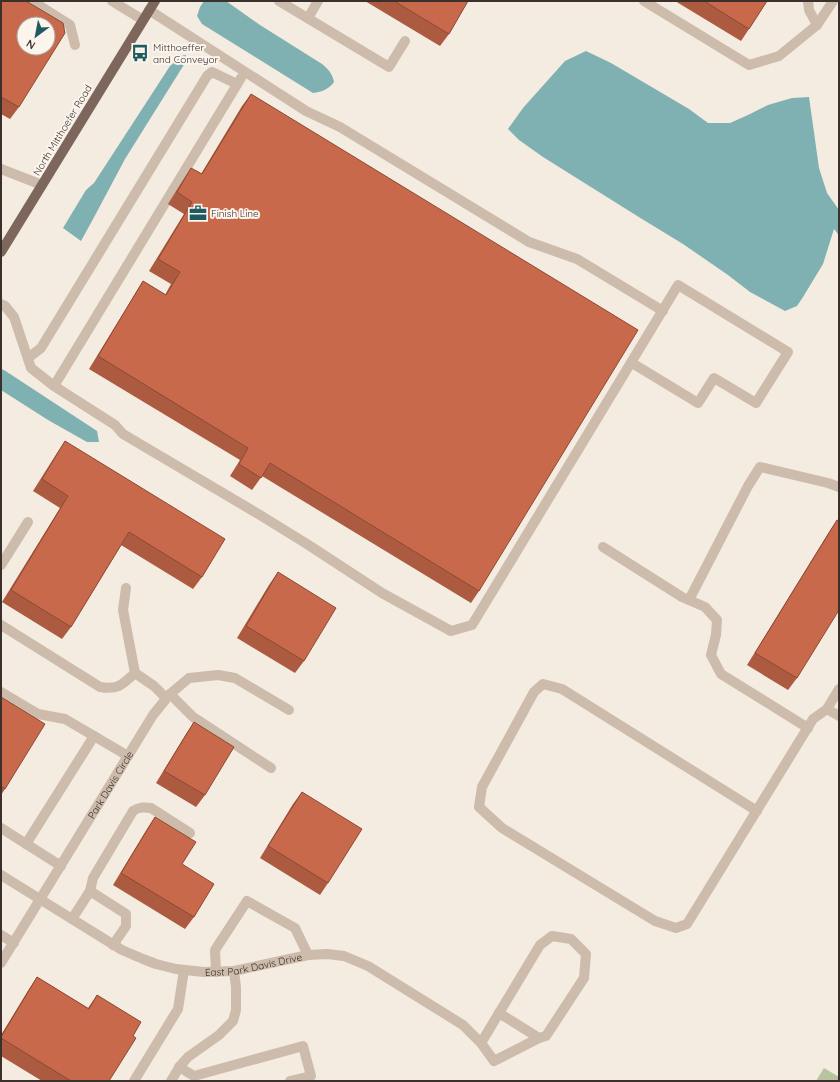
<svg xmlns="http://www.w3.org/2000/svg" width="840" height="1082" viewBox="0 0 840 1082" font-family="Quicksand,sans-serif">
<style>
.green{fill:#b8c4a0}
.water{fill:#7fb0b2}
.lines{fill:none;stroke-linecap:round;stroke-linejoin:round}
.minor{stroke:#cdbbac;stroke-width:10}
.major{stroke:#7d675c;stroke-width:10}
.wall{fill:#ac5a40}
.building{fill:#c8694b;stroke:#8c4a34;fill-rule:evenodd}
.labels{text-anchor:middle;stroke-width:4;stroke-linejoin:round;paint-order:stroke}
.poi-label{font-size:10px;fill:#3b302b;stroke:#fbf5ee;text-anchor:start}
.street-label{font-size:10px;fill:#3b302b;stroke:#fbf5ee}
</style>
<rect width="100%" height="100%" fill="#f4ebe1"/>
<polygon class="green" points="824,1068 839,1077 839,1081 816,1081"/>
<g class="water">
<path d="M204,1h22l34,24 62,39c6,5 10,9 12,18 -5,7 -12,10 -21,11l-111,-69 -5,-8 3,-9z"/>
<polygon points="586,51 611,63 689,109 708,123 730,123 748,115 768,105 792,98 809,97 819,168 827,193 839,210 839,233 838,234 834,229 823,264 803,297 797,306 785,311 750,292 728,275 683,244 642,219 543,157 519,140 508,129 523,108 565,61"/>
<polygon points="186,55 185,63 125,159 92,221 81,241 63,228 86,190 94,183 170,66 181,56"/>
<polygon points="1,369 4,370 97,431 99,442 87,442 48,420 1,390"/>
</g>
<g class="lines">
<g class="minor">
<polyline points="32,1 70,25 75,45"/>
<polyline points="112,1 143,20"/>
<polyline points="279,1 389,67 405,41"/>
<polyline points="644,1 749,65 779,56 817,25 833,1"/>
<polyline points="808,1 809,10 817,25"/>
<polyline points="149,10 306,111 340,127 529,242 577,259 663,311"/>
<polyline points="308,18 318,1"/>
<polyline points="1,169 42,185"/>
<polyline points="1,304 5,306 14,317 31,368 54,386 115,425 123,434 260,515 307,544 382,593 451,631 472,625 678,285 788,352 756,403 714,378 698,403 632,363"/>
<polyline points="28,358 41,348 207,76 212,72 237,84"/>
<polyline points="54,386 241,78"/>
<polyline points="603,547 682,597 705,607 717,620 716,635 711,655 721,674 808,728"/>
<polyline points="1,565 28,522"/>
<polyline points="126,588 123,610 135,673"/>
<polyline points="689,600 748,486 760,467 828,483 839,487"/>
<path d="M1,625l99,62c18,3 22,-2 35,-14l19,13 12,12"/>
<polyline points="839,689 827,709 839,716"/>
<polyline points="1,692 38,714 65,719 94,736"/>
<polyline points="170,694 193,717 271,768"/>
<polyline points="757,811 562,689 543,684 534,692 482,787 479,807 502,828 655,921 676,928 687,924 813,719 827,709"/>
<polyline points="1,828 61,866"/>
<polyline points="26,844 94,736 128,756"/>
<path id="s1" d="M1,875l121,75 21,9 13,5 20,5 28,3 30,-1 74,-16 19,-1 17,2 24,10 95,59 18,18 13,18 45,-23 7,-2 38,-58 2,-24 -15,-15 -19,-3 -12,9 -59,98"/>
<path d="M90,891l3,-13 40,-67c6,-4 10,-4 18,-3l39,25"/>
<polyline points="72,919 90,891 126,914 126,926 113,945"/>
<polyline points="1,935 14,943"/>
<path id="s2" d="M1,963l152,-248 17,-21 19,-16 29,-3 17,3 54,32"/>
<polyline points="216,972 215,950 247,901 295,928 308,955"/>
<polyline points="499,1013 539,1038"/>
<polyline points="179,1067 194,1076 303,1046 311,1076 290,1081"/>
<polyline points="134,1081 178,1009 184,970"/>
<polyline points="171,1081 180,1066 188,1057 219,1035 233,1021 236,1010 236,987 234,971"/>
</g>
<polyline class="major" points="1,252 155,1"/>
</g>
<g class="wall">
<polygon points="1,1 19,107 10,119 1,114"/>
<polygon points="365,1 468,1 449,34 440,46"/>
<polygon points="675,1 767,1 749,29 741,41"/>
<polygon points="251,94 479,591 471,603 262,476 252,490 230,476 240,460 89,369 135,294 143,281 165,295 171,284 149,271 184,214 168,204 183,180 191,168 201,174 242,106"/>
<polygon points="65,441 202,577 193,589 121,545 71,627 62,639 2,602 60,508 33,491 57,453"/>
<polygon points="837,520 797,678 788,690 747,665 829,532"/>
<polygon points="278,572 304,661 295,673 237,638 269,585"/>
<polygon points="1,697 5,789 1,795"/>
<polygon points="194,722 205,795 196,807 156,783 186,734"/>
<polygon points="302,792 328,883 320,895 260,858 293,804"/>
<polygon points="155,817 182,864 194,917 185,929 113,885 147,829"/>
<polygon points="37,977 88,1008 97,995 133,1036 109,1081 42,1081 1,1056 1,1035 29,989"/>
</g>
<g class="building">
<path d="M1,1h25l37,22 2,10 -46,74 -18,-10zM24,24h24v24h-24z"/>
<polygon points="394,1 468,1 449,34"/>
<polygon points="704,1 767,1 749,29"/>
<polygon points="251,94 638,330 479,591 270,463 261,478 239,464 248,448 98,356 143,281 166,295 180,272 158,259 192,202 177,192 191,168 202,174"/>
<polygon points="65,441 225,539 202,577 129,532 71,627 11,590 68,496 42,479"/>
<polygon points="837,520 839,521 839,610 797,678 755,653"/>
<polygon points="278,572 336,608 304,661 246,626"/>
<polygon points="1,697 45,724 5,789 1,786"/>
<polygon points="194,722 234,747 205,795 164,771"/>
<polygon points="302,792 362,829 328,883 268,846"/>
<polygon points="155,817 196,842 182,864 214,884 194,917 121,873"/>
<polygon points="37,977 89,1009 97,995 141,1022 133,1036 136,1038 109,1081 71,1081 1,1038 1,1037"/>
</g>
<defs>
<g id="bus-bare" transform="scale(1.38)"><path d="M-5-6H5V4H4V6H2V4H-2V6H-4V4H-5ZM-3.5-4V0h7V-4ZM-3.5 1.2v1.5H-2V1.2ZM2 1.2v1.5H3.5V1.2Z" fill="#1f5a5e" stroke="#fbf5ee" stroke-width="2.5" paint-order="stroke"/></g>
<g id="office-bare" transform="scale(1.38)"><path d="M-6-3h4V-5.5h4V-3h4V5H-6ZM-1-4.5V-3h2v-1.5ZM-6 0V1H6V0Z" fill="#1f5a5e" stroke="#fbf5ee" stroke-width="2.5" paint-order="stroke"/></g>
</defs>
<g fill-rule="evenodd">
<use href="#bus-bare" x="140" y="53"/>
<use href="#office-bare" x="198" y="213"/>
</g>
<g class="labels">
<g class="poi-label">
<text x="153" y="51">Mitthoeffer<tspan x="153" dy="12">and Conveyor</tspan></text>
<text x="211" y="217">Finish Line</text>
</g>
<g class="street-label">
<text transform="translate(62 130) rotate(-59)" y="4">North Mitthoefer Road</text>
<text dy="4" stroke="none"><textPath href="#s2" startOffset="209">Park Davis Circle</textPath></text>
<text dy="4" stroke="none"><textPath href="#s1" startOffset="278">East Park Davis Drive</textPath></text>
</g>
</g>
<rect width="840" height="1082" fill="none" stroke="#3b302b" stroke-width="4"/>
<g transform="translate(36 36) rotate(212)"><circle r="19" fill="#fbf5ee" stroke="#aea6a0"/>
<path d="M0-3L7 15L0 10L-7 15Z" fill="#1f5a5e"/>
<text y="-6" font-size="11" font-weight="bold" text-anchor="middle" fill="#3b302b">N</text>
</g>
</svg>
